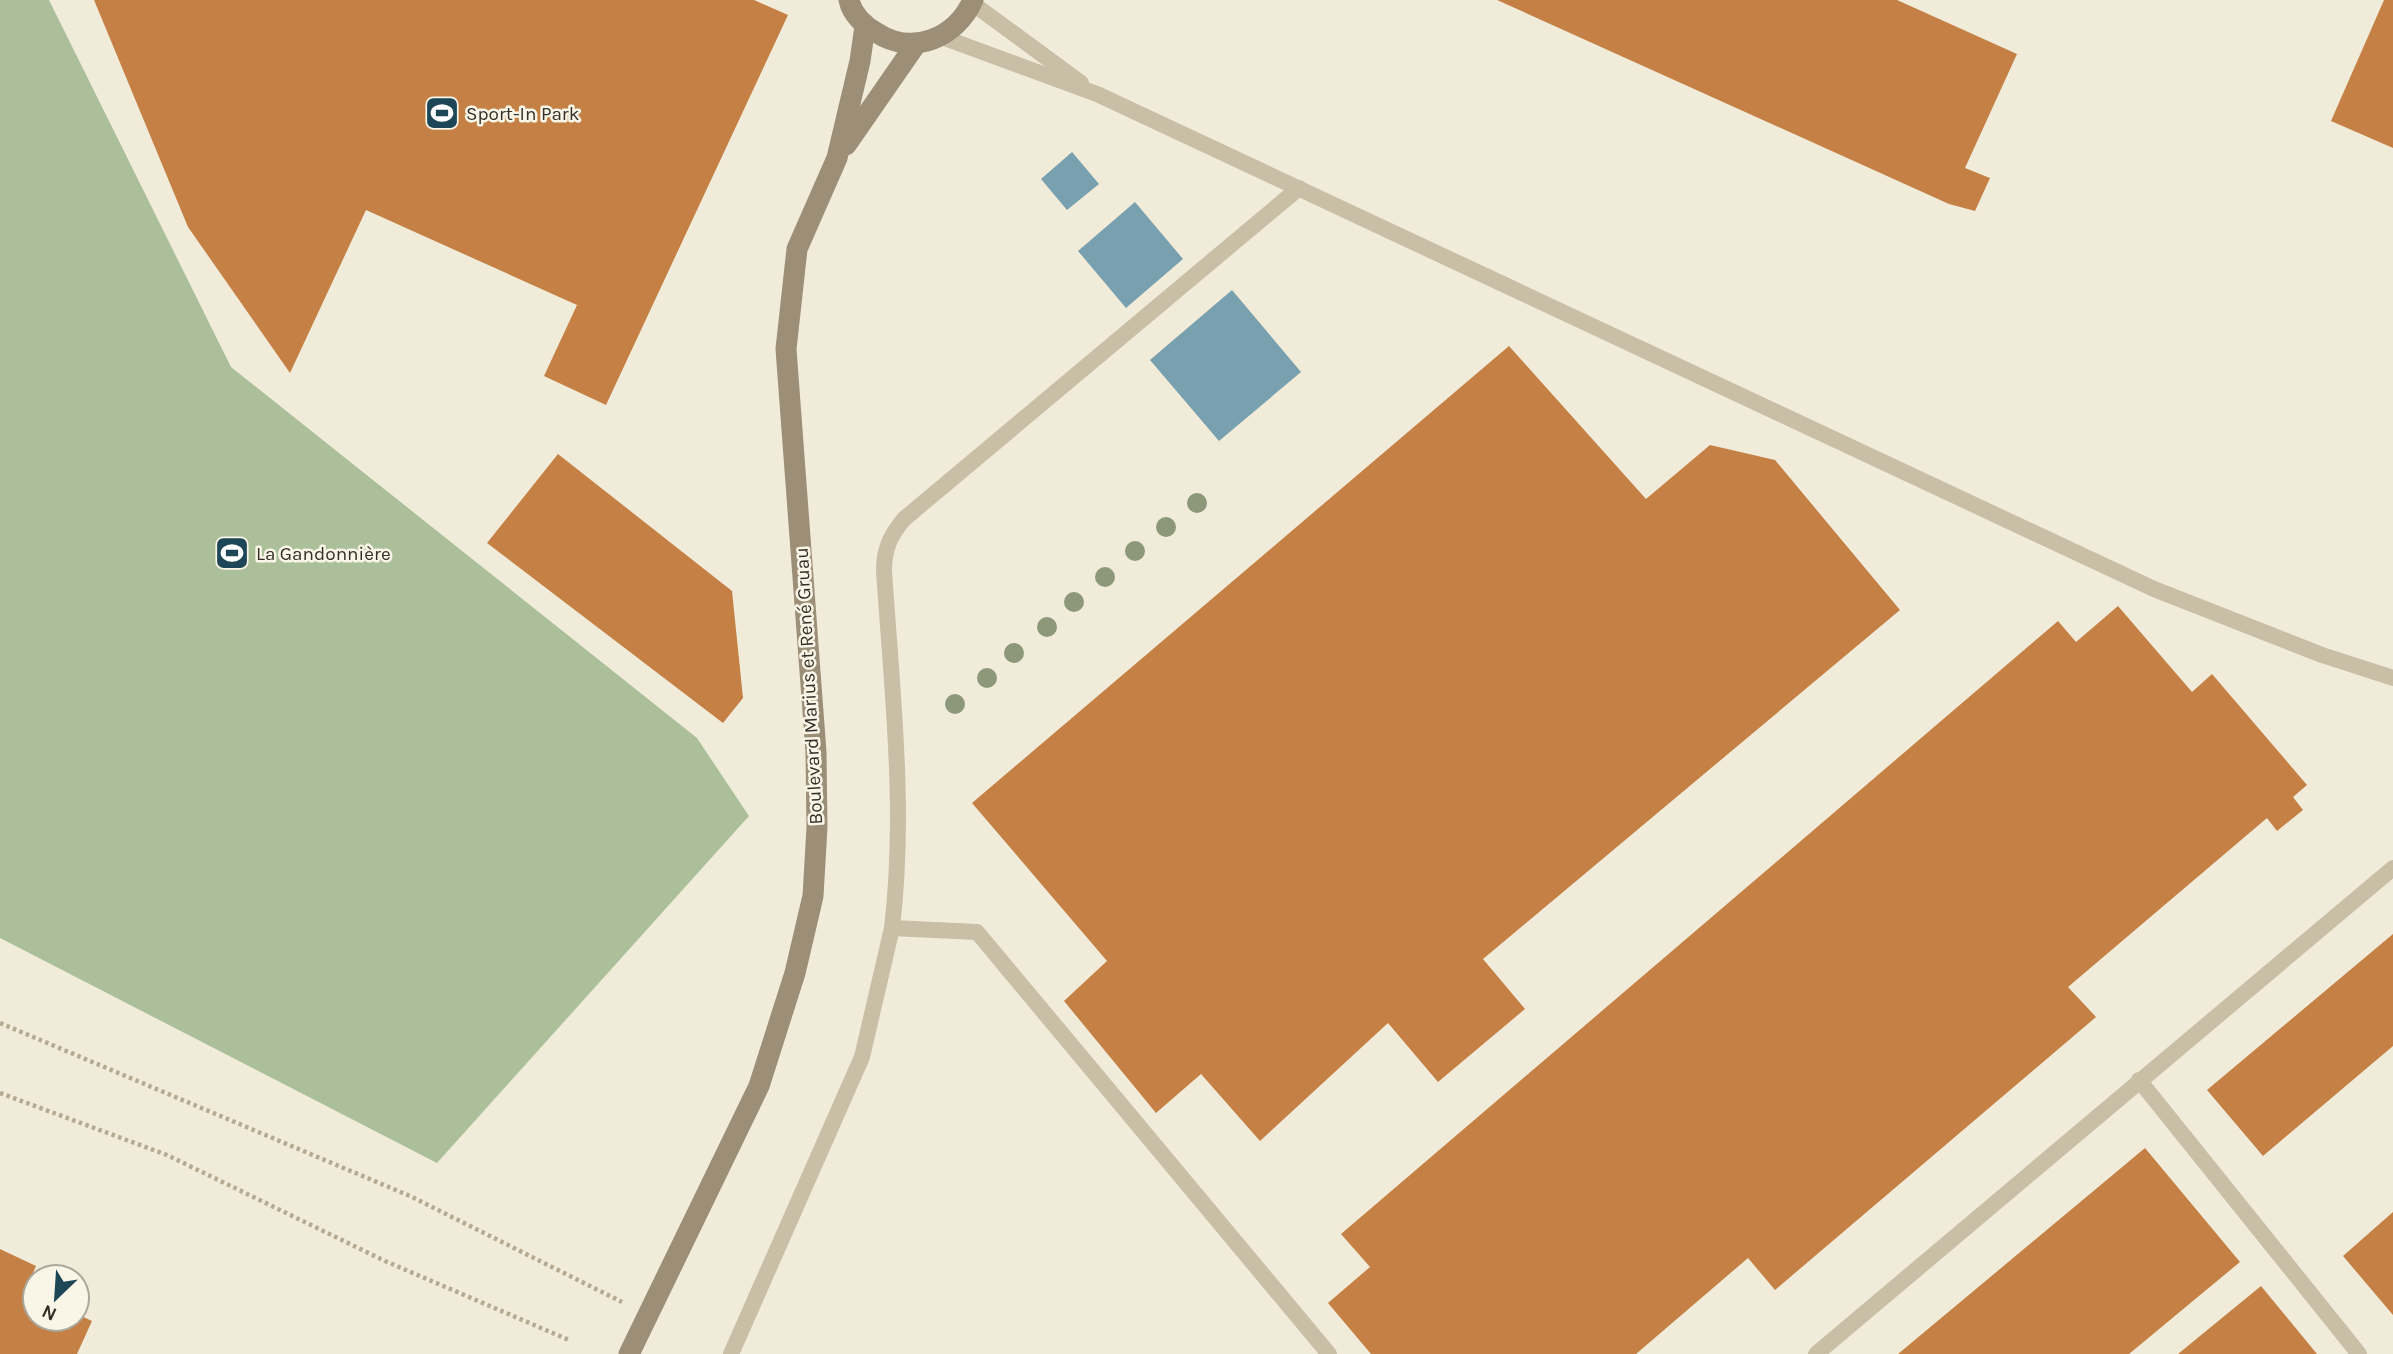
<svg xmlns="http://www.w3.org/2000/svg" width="2393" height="1354" viewBox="0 0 2393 1354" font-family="Karla,sans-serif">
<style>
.green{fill:#abc09a}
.water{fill:#79a0ae}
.building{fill:#c58145}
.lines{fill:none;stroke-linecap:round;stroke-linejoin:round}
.path{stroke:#b5a991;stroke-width:4.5;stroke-dasharray:3.5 3.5;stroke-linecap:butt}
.lane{stroke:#c9bea6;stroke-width:16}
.secondary{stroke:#9d8e78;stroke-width:21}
.tree{fill:#8d987a}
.labels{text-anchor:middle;stroke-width:5;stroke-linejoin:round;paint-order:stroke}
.poi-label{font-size:19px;fill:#352f27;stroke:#f9f5e7;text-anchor:start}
.street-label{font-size:19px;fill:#352f27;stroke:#f9f5e7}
</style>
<rect width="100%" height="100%" fill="#f1ecda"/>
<polygon class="green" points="0,0 49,0 231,367 697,738 749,816 437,1163 0,938"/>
<g class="water">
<polygon points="1072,152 1099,184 1067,210 1041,179"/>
<polygon points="1135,202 1183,259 1126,308 1078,251"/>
<polygon points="1232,290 1301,372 1219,441 1150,360"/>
</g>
<g class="building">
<polygon points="94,0 754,0 788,15 606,405 544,376 577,305 366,210 290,373 188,227"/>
<polygon points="1497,0 1897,0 2017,54 1965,168 1990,178 1975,211 1949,204"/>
<polygon points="2384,0 2393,0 2393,148 2331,121"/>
<polygon points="1509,346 1646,499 1710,445 1775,460 1900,610 1483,959 1525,1009 1438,1082 1388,1023 1260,1141 1201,1074 1156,1113 1064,1001 1107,961 972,803"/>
<polygon points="558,454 732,591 743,698 723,723 487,543"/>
<polygon points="2118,606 2192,692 2212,674 2307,785 2293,797 2303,810 2277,831 2267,818 2068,987 2096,1017 1775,1290 1748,1258 1636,1354 1371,1354 1328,1303 1370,1267 1341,1234 2058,621 2076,642"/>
<polygon points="2393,934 2393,1046 2263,1156 2207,1090"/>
<polygon points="2145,1148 2240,1262 2129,1354 1898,1354"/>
<polygon points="2393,1212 2393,1315 2343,1256"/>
<polygon points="0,1249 36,1266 26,1290 35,1294 35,1319 77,1319 77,1314 92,1321 77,1354 0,1354"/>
<polygon points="2261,1286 2317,1354 2178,1354"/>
</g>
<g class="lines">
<g class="path">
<polyline points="0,1023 410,1196 622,1302"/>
<polyline points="0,1093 167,1155 385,1261 569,1340"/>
</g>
<g class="lane">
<polyline points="972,3 1081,83"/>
<polyline points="942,37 1097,94 2154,589 2322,655 2393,678"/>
<path d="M1299,188l-395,331c-14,17 -20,30 -20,52 8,120 22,238 8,357l85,4 352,422"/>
<polyline points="2139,1080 2359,1354"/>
<polyline points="731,1354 862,1057 892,928"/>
<polyline points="1816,1354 2393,868"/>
</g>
<g class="secondary">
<path d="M849,0c3,14 15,26 28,33 36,23 79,5 96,-33"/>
<polyline points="846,145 916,44"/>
<polyline points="629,1354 759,1086 795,973 813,896 817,827 816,752 786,349 797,249 837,158 860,61 865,26"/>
</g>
</g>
<g class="tree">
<circle cx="1197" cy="503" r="10"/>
<circle cx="1166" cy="527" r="10"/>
<circle cx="1135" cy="551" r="10"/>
<circle cx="1105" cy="577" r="10"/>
<circle cx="1074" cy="602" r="10"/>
<circle cx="1047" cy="627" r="10"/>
<circle cx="1014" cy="653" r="10"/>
<circle cx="987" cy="678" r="10"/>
<circle cx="955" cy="704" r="10"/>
</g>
<defs>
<g id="stadium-square" transform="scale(1.75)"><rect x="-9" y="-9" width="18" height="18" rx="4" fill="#1d4657" stroke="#f9f5e7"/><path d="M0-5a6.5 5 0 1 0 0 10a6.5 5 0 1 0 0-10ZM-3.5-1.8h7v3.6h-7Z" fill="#fff"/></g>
</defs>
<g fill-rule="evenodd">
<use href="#stadium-square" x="442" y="113"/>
<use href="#stadium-square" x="232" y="553"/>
</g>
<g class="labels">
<g class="poi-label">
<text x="466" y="120">Sport-In Park</text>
<text x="256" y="560">La Gandonnière</text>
</g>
<g class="street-label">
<text transform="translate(808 686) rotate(-93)" y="7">Boulevard Marius et René Gruau</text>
</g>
</g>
<g transform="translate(56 1298) rotate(205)"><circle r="33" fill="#f9f5e7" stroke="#aba69a" stroke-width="2"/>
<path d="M0-5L12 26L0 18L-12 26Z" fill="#1d4657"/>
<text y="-10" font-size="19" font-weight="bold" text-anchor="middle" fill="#352f27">N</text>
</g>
</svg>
